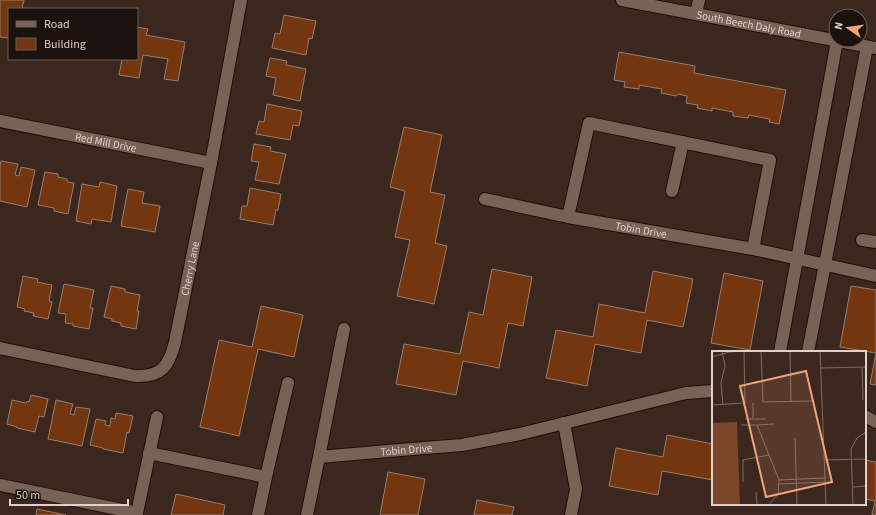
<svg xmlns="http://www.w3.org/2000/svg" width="876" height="515" viewBox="0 0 876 515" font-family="'Source Sans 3',sans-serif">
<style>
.building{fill:#73360f;stroke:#967d71}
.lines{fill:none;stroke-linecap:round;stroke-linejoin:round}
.minor-casing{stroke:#210f06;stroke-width:14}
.minor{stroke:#786155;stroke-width:12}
.labels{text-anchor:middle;stroke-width:4;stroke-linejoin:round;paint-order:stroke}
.street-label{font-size:11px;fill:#dfd1cb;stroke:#1b120e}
.inset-road{fill:none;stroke:#7d6b63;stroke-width:1}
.view{fill:#f0a279;fill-opacity:0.15;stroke:#f0a279;stroke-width:2}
.inset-edge{fill:none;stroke:#dfd1cb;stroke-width:2}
</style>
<rect width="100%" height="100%" fill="#3b271d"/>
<g class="building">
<polygon points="0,0 24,0 22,8 28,9 9,9 9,38 0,37"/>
<polygon points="284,15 316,21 312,39 309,38 306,55 272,48 275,33 280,34"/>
<polygon points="137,27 148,29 146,35 185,42 178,81 164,79 168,59 143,55 139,78 119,75 122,59 137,59"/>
<polygon points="619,52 695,66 694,73 786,90 779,124 769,122 770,119 749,115 748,118 733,116 733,112 712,108 712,111 697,108 698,105 686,103 687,96 678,94 676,96 661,93 662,89 639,85 639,89 624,87 625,82 614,80"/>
<polygon points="270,58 287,61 286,65 306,69 300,101 273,95 276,78 266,76"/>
<polygon points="267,104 302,111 299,126 293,125 290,140 256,134 259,121 264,122"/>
<polygon points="404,127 442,135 430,192 445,195 435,243 447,246 434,304 397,296 410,240 395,237 405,191 390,187"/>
<polygon points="254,144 271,147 270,151 286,154 279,184 255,180 259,162 251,161"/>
<polygon points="1,161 18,164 15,175 19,176 21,167 35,170 27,207 0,201 0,166"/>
<polygon points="45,172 58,174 58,177 67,179 67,182 74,183 68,214 54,211 54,208 38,205"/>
<polygon points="100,182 117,186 111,222 92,219 91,224 76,221 82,184 99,187"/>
<polygon points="250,188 281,194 278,210 276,210 273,225 240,219 242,206 247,206"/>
<polygon points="128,189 144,192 142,203 160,206 155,232 121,226"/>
<polygon points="492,269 532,277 523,326 508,323 499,368 463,361 456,395 396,384 404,344 460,354 469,312 483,315"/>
<polygon points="653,271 693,279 683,327 647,320 641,353 595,344 587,386 546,378 556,330 593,337 599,304 645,313"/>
<polygon points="724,273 763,281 750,350 711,343"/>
<polygon points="23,276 38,279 37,282 52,285 49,301 52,302 48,319 33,316 34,313 24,311 25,309 17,307"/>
<polygon points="64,284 94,290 90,308 93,308 89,329 73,326 73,324 65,323 66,314 58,313"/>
<polygon points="111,286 125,289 125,292 140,295 137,311 139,311 136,329 121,326 121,323 112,321 112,319 104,317"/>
<polygon points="851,286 876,290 876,385 870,384 876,353 840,347"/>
<polygon points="261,306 303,315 294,357 258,349 239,436 200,427 219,340 252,347"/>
<polygon points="31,395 48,399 44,417 39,416 35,432 17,428 17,427 7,424 12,400 26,403 27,401 29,402"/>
<polygon points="56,400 73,404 70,414 74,415 76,407 90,409 82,446 48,439"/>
<polygon points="116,413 133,416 129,433 127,432 123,453 103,449 103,448 90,445 96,419 106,421 105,425 110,426 111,418 115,419"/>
<polygon points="667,435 713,444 713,480 662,471 658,495 609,486 616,448 663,457"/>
<polygon points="865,460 876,462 876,515 872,515 875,501 865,499"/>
<polygon points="388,472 425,479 418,515 380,515"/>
<polygon points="176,494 225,505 223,515 171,515"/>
<polygon points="477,500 514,507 512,515 474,515"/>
<polygon points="37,509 66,515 36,515"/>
</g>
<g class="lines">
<g class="minor-casing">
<g id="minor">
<path id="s1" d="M622,0l254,48"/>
<polyline points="696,14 699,0"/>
<path id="s2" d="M0,121l211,42"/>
<polyline points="672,191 683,142"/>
<path id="s3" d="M485,199l83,18 185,32 123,27"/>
<polyline points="568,217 589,123 770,160 753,249"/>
<polyline points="862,240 876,242"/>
<path id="s4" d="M344,329l-25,128 81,-7 62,-5 58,-11 166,-41 27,-2"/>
<path id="s5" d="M0,348l135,28c27,1 34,-10 40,-34l36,-179 30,-163"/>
<polyline points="780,352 837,41"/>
<polyline points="808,352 867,47"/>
<polyline points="865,416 876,422"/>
<polyline points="564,423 576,489 571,515"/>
<polyline points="149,453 266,477"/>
<polyline points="0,485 137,513 137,515"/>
<polyline points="137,513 157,417"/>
<polyline points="258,515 266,477 288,383"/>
<polyline points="307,515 319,457"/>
</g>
</g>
<use href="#minor" class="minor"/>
</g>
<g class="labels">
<g class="street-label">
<text dy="4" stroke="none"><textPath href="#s1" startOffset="129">South Beech Daly Road</textPath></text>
<text dy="4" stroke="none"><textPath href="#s2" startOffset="108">Red Mill Drive</textPath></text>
<text dy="4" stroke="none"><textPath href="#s3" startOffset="159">Tobin Drive</textPath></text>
<text dy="4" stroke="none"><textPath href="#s5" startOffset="272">Cherry Lane</textPath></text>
<text dy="4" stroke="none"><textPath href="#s4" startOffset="218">Tobin Drive</textPath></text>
</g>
</g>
<g transform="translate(712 351)">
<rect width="154" height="154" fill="#3b271d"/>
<path d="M25,71l3,83h-28v-82z" fill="#7a4528"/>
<path class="inset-road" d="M10,0l3,15 -4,17 2,22M49,0l2,51 51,-1M78,0l1,51M108,0l6,154M0,6l17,-5 15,-1M150,16l1,33M109,17l45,-1M41,52v15M0,54l33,-2 -1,-52M33,68h21M29,74h16M83,87l2,67M113,109l41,-1M67,129l46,-2M31,131v-22l26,-5M67,133l46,-2M141,136l13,-1M44,141l1,13M57,154l9,-11 1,-14 -22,-55 17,-1M141,154l-2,-56 6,-11 9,-6"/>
<path class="view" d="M94,20l26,111 -66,15 -26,-111z"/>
<rect width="154" height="154" class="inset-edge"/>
</g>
<rect x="8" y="8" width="130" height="52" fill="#1b120e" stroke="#695e5a"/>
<rect x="16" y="21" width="20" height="6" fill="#786155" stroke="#695e5a"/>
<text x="44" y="28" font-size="12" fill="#dfd1cb">Road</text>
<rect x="16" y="38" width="20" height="12" fill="#73360f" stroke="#695e5a"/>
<text x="44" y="48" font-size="12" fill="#dfd1cb">Building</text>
<g transform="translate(848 28) rotate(283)"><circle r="19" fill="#1b120e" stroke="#695e5a"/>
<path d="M0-3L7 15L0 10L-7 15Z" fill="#f0a279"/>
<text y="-6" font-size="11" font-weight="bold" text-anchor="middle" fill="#dfd1cb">N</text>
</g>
<path d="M10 499v6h118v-6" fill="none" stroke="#dfd1cb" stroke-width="2"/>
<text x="16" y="499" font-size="12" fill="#dfd1cb" stroke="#1b120e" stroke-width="3" paint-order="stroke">50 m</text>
</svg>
